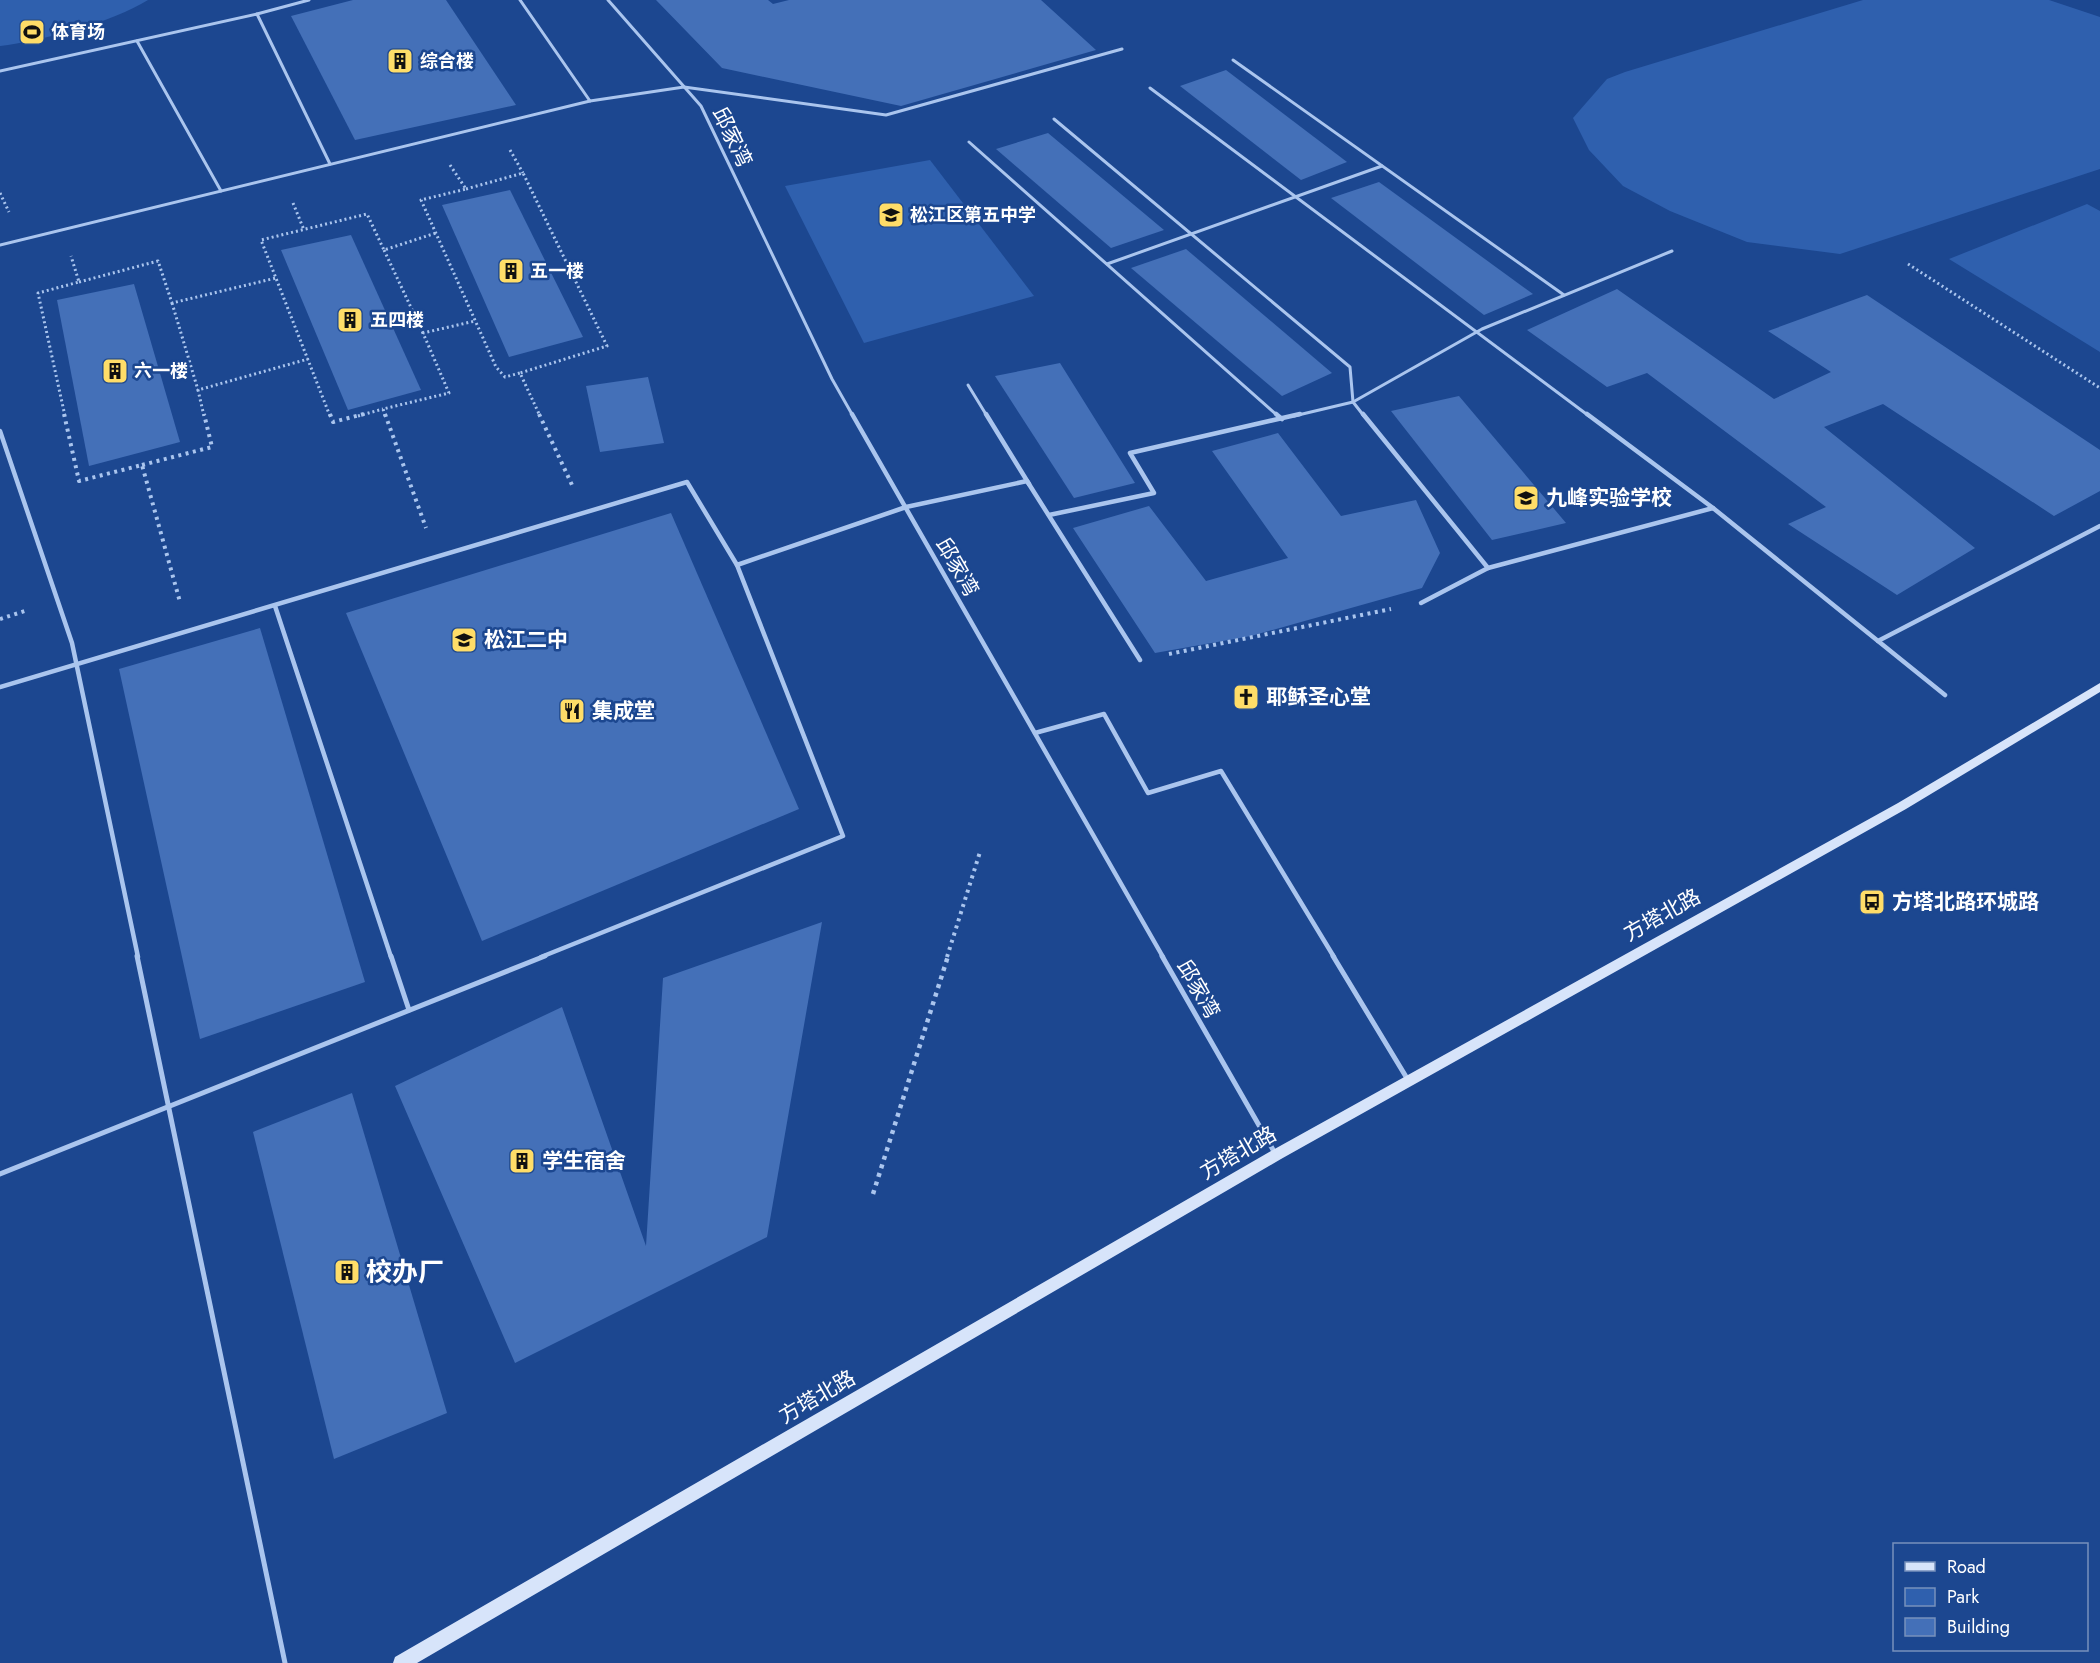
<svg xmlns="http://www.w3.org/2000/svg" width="2100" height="1663" viewBox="0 0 2100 1663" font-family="Jost,'Noto Sans SC',sans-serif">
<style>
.green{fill:#2f60ae}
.building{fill:#4470b8}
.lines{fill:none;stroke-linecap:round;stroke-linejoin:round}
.path-far2{stroke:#aac5ee;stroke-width:3;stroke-dasharray:2 3;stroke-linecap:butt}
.path-far1{stroke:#aac5ee;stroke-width:4;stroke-dasharray:3 4.5;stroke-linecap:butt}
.path{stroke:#aac5ee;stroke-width:4.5;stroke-dasharray:4 5;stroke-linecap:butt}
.lane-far2{stroke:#aac5ee;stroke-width:3}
.lane-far1{stroke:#aac5ee;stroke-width:4.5}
.lane{stroke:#aac5ee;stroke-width:5}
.secondary{fill:#d7e4fa;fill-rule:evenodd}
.labels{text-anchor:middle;stroke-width:5;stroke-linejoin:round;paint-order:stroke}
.far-poi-label{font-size:18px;font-weight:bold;fill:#fff;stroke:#1c4790;text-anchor:start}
.street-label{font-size:21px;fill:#fff;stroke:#1c4790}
.poi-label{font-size:21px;font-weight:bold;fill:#fff;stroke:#1c4790;text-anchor:start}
.near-poi-label{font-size:26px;font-weight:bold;fill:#fff;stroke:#1c4790;text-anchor:start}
</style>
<rect width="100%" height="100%" fill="#1c4790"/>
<g class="green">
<path d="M0,0h148c-35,22 -107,41 -148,46z"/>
<polygon points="1863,0 2049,0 2100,17 2100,169 1840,254 1747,242 1670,211 1623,186 1589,150 1573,118 1607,79 1625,72"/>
<polygon points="930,160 1034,296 864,343 785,186"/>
<polygon points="2087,204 2100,211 2100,352 1949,259"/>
</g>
<g class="building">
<polygon points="353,0 446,0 516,105 355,140 291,16"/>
<polygon points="656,0 768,0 773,4 789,0 1041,0 1096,50 901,106 722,68"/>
<polygon points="1226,70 1347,162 1301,180 1180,86"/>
<polygon points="1048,133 1164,230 1111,248 996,149"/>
<polygon points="1379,182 1533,294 1484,315 1331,198"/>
<polygon points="510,190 583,337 509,357 442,205"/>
<polygon points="351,235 421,390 348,410 281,250"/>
<polygon points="1186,249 1332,373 1282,396 1131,268"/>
<polygon points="134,284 180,442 89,466 57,300"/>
<polygon points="1617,289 1774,399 1831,372 1768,331 1867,295 2100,450 2100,491 2054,516 1883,404 1824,427 1975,548 1897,595 1788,524 1826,507 1647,373 1607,387 1527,330"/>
<polygon points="1060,363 1135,483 1074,498 995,376"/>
<polygon points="648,377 664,443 600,452 586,386"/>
<polygon points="1459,396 1566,523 1492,540 1391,411"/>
<polygon points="1278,433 1341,516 1416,500 1440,553 1422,588 1251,636 1155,653 1073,528 1149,506 1206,581 1288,558 1212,451"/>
<polygon points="671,513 799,809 482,941 346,613"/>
<polygon points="260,628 365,982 200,1039 119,669"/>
<polygon points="822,922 767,1237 515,1363 395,1086 562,1007 646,1246 663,978"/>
<polygon points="352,1093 447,1413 334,1459 253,1132"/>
</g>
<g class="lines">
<g class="path-far2">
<polyline points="510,150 523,173"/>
<polyline points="450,165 466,189 421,200 496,367 505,377 520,373"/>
<polyline points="466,189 523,173 607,346 520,373 540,416"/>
<polyline points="0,193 9,212"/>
<polyline points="293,203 304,230"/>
<polyline points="384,250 423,333"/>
<polyline points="1908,264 2100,388"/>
<polyline points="79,282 158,261 172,303 276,278"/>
<polyline points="172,303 198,390"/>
<polyline points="65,416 38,293 79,282 71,256"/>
<polyline points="204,416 198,390 308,359"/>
<polyline points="330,416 261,240 367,214 384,250 436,233"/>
<polyline points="358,416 383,409"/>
<polyline points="385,416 383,409 449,393 423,333 475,321"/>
</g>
<g class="path-far1">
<polyline points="64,414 79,481 142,465 180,602"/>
<polyline points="330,414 333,422 364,414"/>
<polyline points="385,414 426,528"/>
<polyline points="539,414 572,485"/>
<polyline points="142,465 212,447 204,414"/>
<polyline points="0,619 28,610"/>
<polyline points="1169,654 1391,609"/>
<polyline points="947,957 980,852"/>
</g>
<polyline class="path" points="873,1194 948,956"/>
<g class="lane-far2">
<polyline points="520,0 590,101"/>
<polyline points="608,0 701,106 832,379 853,416"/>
<polyline points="257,14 309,0"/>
<polyline points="137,41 221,191"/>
<polyline points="1233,60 1564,295"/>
<polyline points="0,71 257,14 330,164"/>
<polyline points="1150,88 1589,416"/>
<polyline points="1054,119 1350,367 1353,402 1364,416"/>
<polyline points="969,142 1278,416"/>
<polyline points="0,245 590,101 684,87 886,115 1122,49"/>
<polyline points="1107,264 1382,166"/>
<polyline points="968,385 987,416"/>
<polyline points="1294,416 1353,402 1482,329 1672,251"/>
</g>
<g class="lane-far1">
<polyline points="852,414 1163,957"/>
<polyline points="986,414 1029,484"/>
<polyline points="1276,414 1282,419"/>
<polyline points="1363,414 1488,568 1713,508 1945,695"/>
<polyline points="1587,414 1713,508"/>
<polyline points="0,431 72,643 138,957"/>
<polyline points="1049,515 1154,493 1130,453 1300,414"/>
<polyline points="1421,603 1488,568"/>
<polyline points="275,606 391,957"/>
<polyline points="1878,641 2100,526"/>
<polyline points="0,687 687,482 737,565 906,507 1027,481 1140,660"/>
<polyline points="1035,733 1104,714 1148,793 1221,771 1334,957"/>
<polyline points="541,957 843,836 737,565"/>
</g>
<g class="lane">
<polyline points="137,956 285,1663"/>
<polyline points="391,956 409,1010"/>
<polyline points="1162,956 1276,1155"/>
<polyline points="1333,956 1408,1080"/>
<polyline points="0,1174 545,956"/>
</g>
<polygon class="secondary" points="2100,683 2100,692 1906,809 1281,1159 417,1663 393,1663 395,1657 1271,1151 1898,803"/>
</g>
<defs>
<g id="stadium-square" transform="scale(1.35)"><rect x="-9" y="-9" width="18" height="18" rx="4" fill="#ffdd68" stroke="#1c4790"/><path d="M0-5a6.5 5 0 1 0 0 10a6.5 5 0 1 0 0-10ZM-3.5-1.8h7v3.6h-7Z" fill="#111"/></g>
<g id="building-square" transform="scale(1.35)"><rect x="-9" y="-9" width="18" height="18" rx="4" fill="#ffdd68" stroke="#1c4790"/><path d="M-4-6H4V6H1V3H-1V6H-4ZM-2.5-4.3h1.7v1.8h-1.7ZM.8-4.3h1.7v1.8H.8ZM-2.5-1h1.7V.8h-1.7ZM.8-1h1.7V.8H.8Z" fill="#111"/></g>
<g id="school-square" transform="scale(1.35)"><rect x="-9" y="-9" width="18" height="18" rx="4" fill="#ffdd68" stroke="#1c4790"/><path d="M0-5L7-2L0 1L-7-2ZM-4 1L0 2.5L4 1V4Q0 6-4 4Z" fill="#111"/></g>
<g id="church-square" transform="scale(1.35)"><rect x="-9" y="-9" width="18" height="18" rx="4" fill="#ffdd68" stroke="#1c4790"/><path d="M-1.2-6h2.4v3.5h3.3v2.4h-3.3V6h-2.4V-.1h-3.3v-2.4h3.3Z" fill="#111"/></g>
<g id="restaurant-square" transform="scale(1.35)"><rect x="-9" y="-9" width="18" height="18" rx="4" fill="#ffdd68" stroke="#1c4790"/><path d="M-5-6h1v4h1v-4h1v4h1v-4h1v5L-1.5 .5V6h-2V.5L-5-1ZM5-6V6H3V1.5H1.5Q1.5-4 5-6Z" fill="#111"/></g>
<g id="bus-square" transform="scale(1.35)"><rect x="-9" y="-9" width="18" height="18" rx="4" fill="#ffdd68" stroke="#1c4790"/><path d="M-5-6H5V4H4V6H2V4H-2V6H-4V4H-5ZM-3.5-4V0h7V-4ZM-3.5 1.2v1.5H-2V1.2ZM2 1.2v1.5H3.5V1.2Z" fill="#111"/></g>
</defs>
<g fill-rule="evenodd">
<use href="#stadium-square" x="32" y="32"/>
<use href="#building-square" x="400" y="61"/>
<use href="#school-square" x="891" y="215"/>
<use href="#building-square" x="511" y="271"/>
<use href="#building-square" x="350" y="320"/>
<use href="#building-square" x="115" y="371"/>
<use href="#school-square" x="1526" y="498"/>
<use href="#school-square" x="464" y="640"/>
<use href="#church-square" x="1246" y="697"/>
<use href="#restaurant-square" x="572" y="711"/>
<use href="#bus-square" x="1872" y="902"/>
<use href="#building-square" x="522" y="1161"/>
<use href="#building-square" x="347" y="1272"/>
</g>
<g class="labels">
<g class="far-poi-label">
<text x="51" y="38">体育场</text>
<text x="420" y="67">综合楼</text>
<text x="910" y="221">松江区第五中学</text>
<text x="530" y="277">五一楼</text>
<text x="370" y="326">五四楼</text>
<text x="134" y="377">六一楼</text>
</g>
<g class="street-label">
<text transform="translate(732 137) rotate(64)" y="7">邱家湾</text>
<text transform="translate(957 567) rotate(60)" y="7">邱家湾</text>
<text transform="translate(1662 915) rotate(-29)" y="7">方塔北路</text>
<text transform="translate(1198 989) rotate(60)" y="7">邱家湾</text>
<text transform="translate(1238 1153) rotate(-30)" y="7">方塔北路</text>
<text transform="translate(817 1397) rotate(-30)" y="7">方塔北路</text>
</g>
<g class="poi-label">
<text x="1546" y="505">九峰实验学校</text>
<text x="484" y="647">松江二中</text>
<text x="1266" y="704">耶稣圣心堂</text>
<text x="592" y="718">集成堂</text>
<text x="1892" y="909">方塔北路环城路</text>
<text x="542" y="1168">学生宿舍</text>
</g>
<g class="near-poi-label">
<text x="366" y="1281">校办厂</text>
</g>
</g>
<rect x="1893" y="1543" width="195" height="108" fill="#1c4790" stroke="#7791bc" stroke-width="1.5"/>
<rect x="1905" y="1562" width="30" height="9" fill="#d7e4fa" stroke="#7791bc" stroke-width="1.5"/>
<text x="1947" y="1573" font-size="18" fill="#ffffff">Road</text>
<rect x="1905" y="1588" width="30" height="18" fill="#2f60ae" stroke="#7791bc" stroke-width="1.5"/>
<text x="1947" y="1603" font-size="18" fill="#ffffff">Park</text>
<rect x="1905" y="1618" width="30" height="18" fill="#4470b8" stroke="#7791bc" stroke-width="1.5"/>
<text x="1947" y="1633" font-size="18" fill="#ffffff">Building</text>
</svg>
